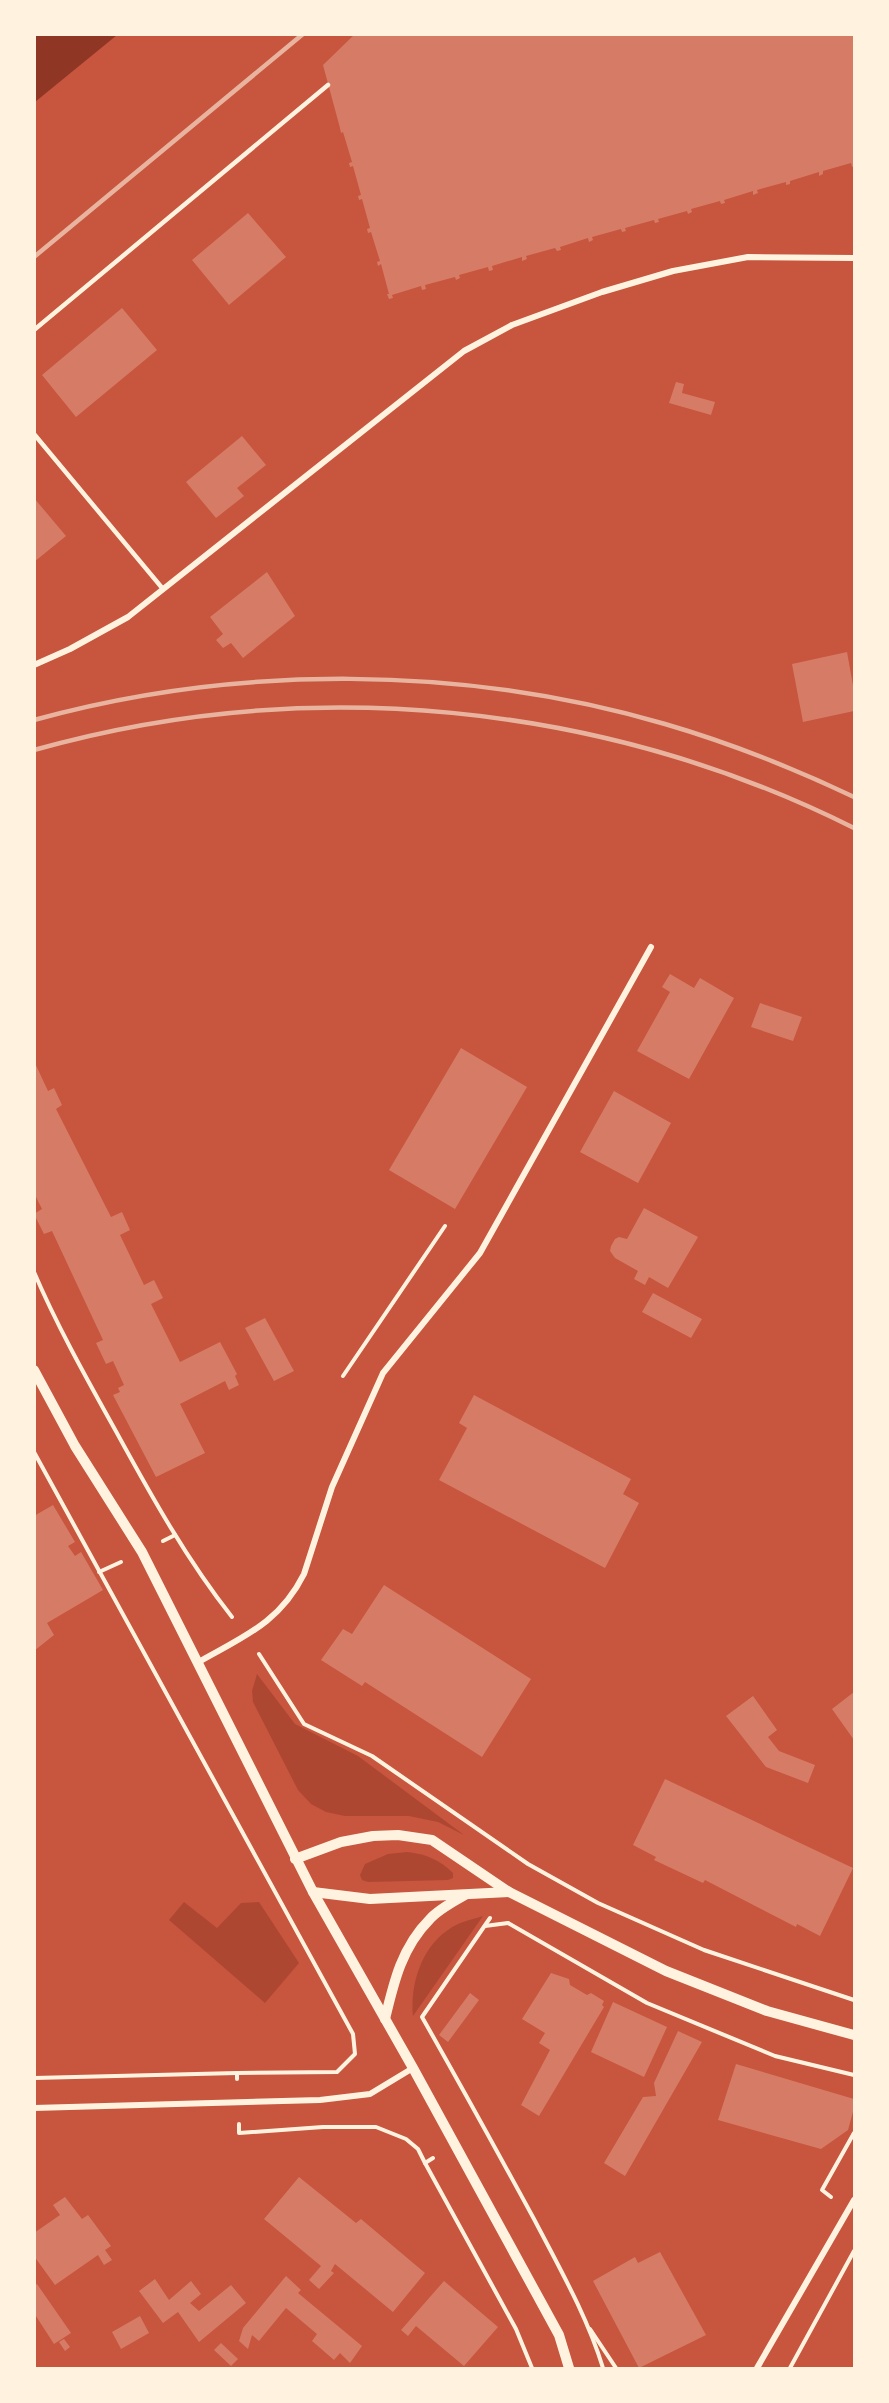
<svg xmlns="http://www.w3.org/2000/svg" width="889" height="2403" viewBox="0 0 889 2403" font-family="Roboto,sans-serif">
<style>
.green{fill:#ae4732}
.water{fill:#8f3625}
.building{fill:#d67c66}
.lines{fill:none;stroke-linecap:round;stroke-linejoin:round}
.path{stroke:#fff3e0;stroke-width:4}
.service{stroke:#fff3e0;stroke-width:4.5}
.minor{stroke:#fff3e0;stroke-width:6}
.tertiary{stroke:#fff3e0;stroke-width:10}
.rail{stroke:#e9b49f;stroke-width:4.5}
</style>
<rect width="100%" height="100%" fill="#c8553d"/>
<g class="green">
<polygon points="257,1674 295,1724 358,1756 464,1835 438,1822 409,1816 345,1816 326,1812 311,1804 298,1790 253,1702 252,1691"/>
<path d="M407,1852c19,2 33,8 46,21v5l-5,2 -80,2 -6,-2 -2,-5 5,-11 23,-10z"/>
<polygon points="184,1902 217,1928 241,1903 259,1902 299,1963 265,2003 169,1920"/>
<path d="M483,1916l-70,100c-3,-31 8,-68 35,-86 10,-8 23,-10 35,-14z"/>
</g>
<polygon class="water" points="35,34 117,34 117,35 35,102"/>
<g class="building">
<polygon points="355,34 854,34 854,166 852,167 851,163 823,171 823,174 819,176 819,172 790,181 790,184 786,185 786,182 757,190 758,193 753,195 753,191 724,200 725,203 721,204 720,201 691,209 692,212 688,214 687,211 658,219 659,222 655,223 654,220 625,228 626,231 622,232 621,229 592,237 593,240 589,242 588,238 560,247 561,250 557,251 555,248 526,256 527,259 522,261 522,257 492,266 493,270 489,271 488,267 459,275 460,278 456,280 455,277 425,285 426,289 422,290 421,286 392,295 393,298 389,299 387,294 389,294 381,264 378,266 377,262 380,261 371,232 368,233 367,229 370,228 362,199 359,200 358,196 361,195 353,166 350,167 349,163 352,162 343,132 341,133 340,128 323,65"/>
<polygon points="248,213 286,257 229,305 192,260"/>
<polygon points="122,308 157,350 76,417 42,375"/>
<polygon points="676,382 684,384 682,393 715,402 711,415 669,403"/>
<polygon points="242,436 266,465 237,488 244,496 216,518 186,482"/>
<polygon points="34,498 66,536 34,562"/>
<polygon points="267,572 295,616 243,658 231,643 223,648 216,640 223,634 210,617"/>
<polygon points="847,652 854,691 854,711 803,722 792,664"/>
<polygon points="670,974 694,988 700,978 734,998 689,1079 637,1051 670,992 662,987"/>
<polygon points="760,1003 802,1017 793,1041 751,1027"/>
<polygon points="461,1048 527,1087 455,1209 389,1170"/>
<polygon points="34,1061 48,1091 54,1088 62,1105 56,1109 111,1217 122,1212 130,1230 120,1235 144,1285 154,1280 163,1298 151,1304 180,1362 220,1342 237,1374 235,1376 239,1385 229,1390 225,1381 180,1404 205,1453 156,1477 113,1395 120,1392 118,1388 124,1385 113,1361 106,1364 96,1343 103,1340 52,1231 44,1234 34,1214 42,1209 34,1193"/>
<polygon points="614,1091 671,1123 638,1183 580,1152"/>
<polygon points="644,1208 698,1237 668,1288 649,1277 645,1285 634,1279 638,1271 615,1258 610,1251 611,1246 615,1239 619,1237 627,1239"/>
<polygon points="653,1293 702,1319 691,1338 642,1312"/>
<polygon points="265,1318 294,1371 274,1381 245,1328"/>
<polygon points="474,1395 631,1479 623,1494 639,1503 605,1568 439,1480 467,1428 459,1423"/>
<polygon points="53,1505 75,1542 68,1546 75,1556 81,1552 103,1590 47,1623 54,1635 34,1651 34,1516"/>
<polygon points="384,1585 531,1679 482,1757 365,1682 362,1686 321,1660 343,1629 352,1634"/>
<polygon points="854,1692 854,1740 832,1709"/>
<polygon points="753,1696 777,1730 768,1737 779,1751 815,1765 808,1783 766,1767 726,1716"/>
<polygon points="665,1779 853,1868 820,1936 797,1924 796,1927 705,1880 703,1883 654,1860 656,1857 633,1845"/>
<polygon points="551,1973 569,1979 570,1985 587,1995 591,1993 604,2001 602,2005 604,2007 539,2116 521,2105 550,2050 539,2043 545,2033 522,2019"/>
<polygon points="470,1993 479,2000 448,2042 439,2035"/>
<polygon points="613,2002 667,2027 644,2077 591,2052"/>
<polygon points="678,2031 702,2042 625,2176 604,2163 643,2097 656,2096 654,2083"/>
<polygon points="736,2064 854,2099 854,2108 848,2130 821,2149 718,2120"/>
<polygon points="299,2177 356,2223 361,2219 425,2273 393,2312 335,2264 331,2271 334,2273 319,2289 309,2280 321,2266 264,2219"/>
<polygon points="65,2197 82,2219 88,2215 111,2246 105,2250 112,2260 104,2265 98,2255 55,2285 34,2256 34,2233 60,2215 53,2205"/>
<polygon points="660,2252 706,2335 639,2368 593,2281 635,2257 638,2263"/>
<polygon points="286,2276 301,2290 298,2293 362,2346 350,2363 340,2353 334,2360 312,2341 317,2334 286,2308 259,2341 252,2335 248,2349 239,2341 243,2328"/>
<polygon points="155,2279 169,2300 191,2281 201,2294 190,2303 199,2311 231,2285 246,2303 199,2342 178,2312 163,2323 139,2291"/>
<polygon points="444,2281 498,2327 464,2366 416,2326 408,2336 401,2330"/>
<polygon points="37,2284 71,2333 54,2344 34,2313 34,2286"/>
<polygon points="140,2316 149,2333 121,2349 112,2332"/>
<polygon points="64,2339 70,2347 65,2351 59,2342"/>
<polygon points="221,2343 238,2359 231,2366 214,2350"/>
</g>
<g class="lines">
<g class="path">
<path d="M34,1272c24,56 54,109 84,163 34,62 69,125 114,182"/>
<polyline points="343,1376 445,1226"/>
<polyline points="34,1452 353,2034 355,2054 337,2072 237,2073 237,2079"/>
<polyline points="163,1541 175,1535"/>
<polyline points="99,1572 121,1562"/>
<polyline points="259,1654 304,1724 372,1756 528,1864 598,1903 704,1950 854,2000"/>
<path d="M490,1918l-68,99c38,67 75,134 112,202 25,48 53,97 69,149"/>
<polyline points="508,1923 647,2003 775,2056 854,2075"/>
<polyline points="485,1926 508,1923"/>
<polyline points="34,2078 237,2073"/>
<polyline points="239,2124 239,2133 323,2127 376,2127 406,2139 418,2149 425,2163"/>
<polyline points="433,2158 425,2163 516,2329 532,2368"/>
<polyline points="831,2197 822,2190 854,2133"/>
<polyline points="590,2329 616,2368"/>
<polyline points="790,2368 854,2251"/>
</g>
<g class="service">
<polyline points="34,330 328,85"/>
<polyline points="34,434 163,589"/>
</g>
<g class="minor">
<polyline points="34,665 70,649 128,617 464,351 512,325 602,292 673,271 748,257 854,258"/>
<path d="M197,1663c45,-26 82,-39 107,-89l28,-87 51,-114 97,-120 171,-306"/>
<polyline points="34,2108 320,2100 370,2094 413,2068"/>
<polyline points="757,2368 854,2200"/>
</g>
<g class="tertiary">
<polyline points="34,1370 75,1446 142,1552 313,1892 413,2068 559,2335 569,2368"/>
<polyline points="295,1859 341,1842 373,1836 398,1835 432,1840 509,1892 666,1971 767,2011 854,2035"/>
<polyline points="313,1892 370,1899 509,1892"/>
<path d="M385,2019c9,-38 17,-72 45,-100 9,-10 23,-17 35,-24"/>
</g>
<g class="rail">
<polyline points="34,257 303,34"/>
<path d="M34,720c202,-56 430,-55 631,4 65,19 128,44 189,73"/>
<path d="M34,750c273,-77 568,-48 820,78"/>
</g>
</g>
<rect width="889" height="2403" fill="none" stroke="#fff3e0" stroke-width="72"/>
</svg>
